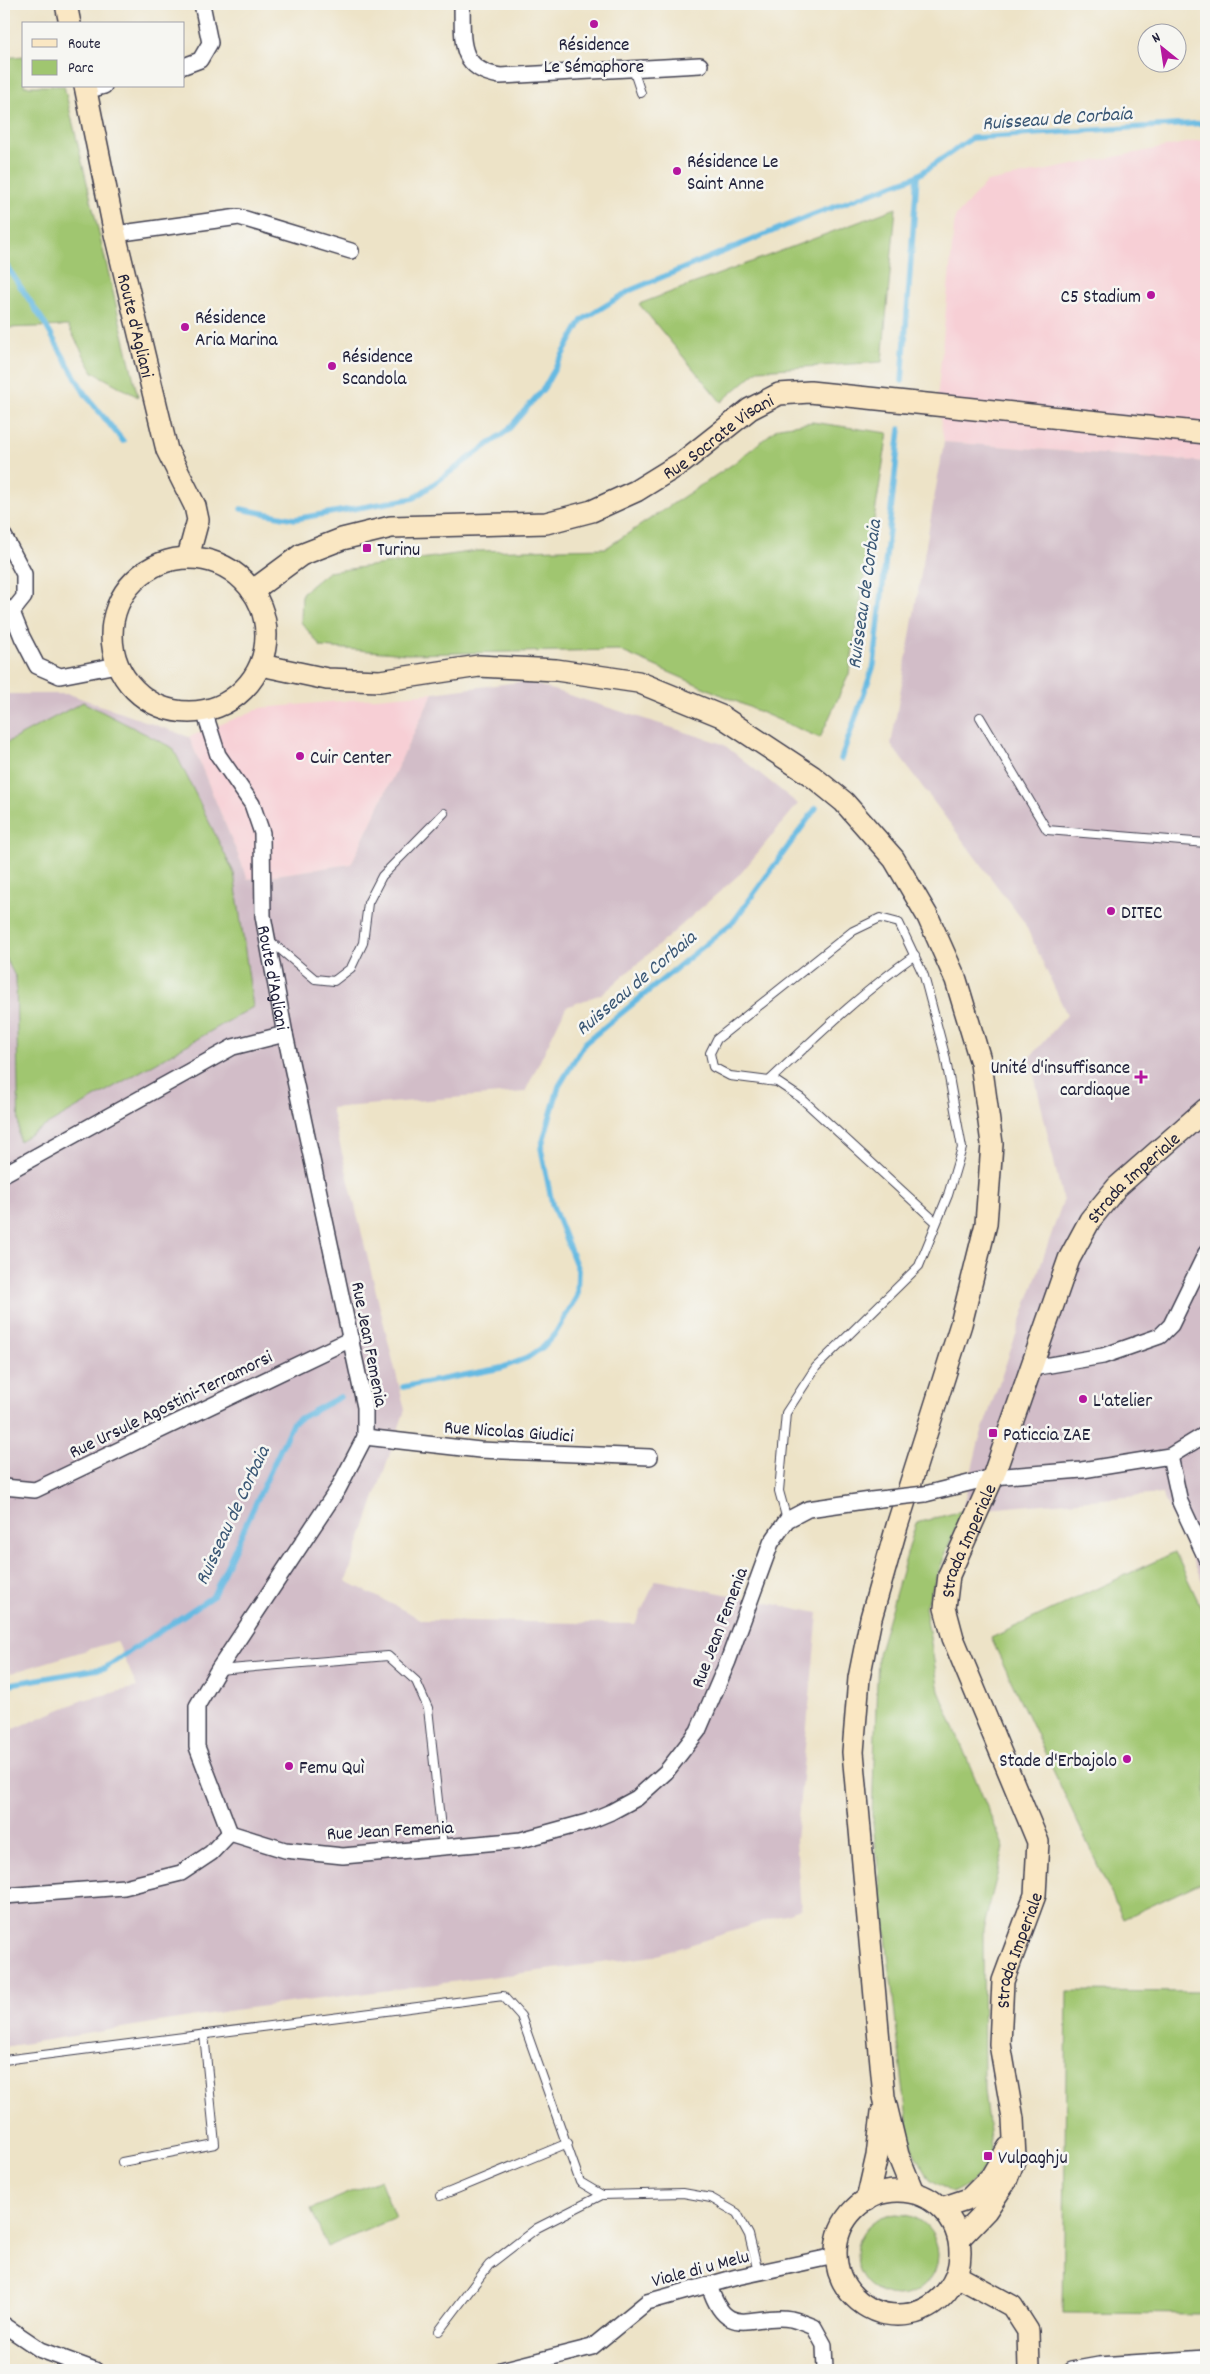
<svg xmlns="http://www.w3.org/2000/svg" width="1210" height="2374" viewBox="0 0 1210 2374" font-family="Dekko,sans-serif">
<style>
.built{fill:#f7cfd5}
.industrial{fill:#d2bdc8}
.green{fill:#a0c670;stroke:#617456}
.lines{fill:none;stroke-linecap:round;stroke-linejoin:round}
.stream{stroke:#66bae2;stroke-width:5.5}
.lane-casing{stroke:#403f50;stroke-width:10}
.street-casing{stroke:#403f50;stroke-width:18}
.secondary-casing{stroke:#403f50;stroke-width:24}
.lane{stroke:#fff;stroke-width:8}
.street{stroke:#fff;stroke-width:15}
.secondary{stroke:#fae7c3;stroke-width:21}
.street-bridge-casing{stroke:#403f50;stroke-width:18;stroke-linecap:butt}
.street-bridge{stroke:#fff;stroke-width:15}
.poi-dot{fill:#b5179e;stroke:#f6f6f2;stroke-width:2}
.labels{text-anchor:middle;stroke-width:5;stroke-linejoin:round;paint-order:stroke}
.poi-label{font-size:19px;fill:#22223b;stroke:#f6f6f2;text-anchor:start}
.street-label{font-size:19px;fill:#22223b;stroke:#f6f6f2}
.water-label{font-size:20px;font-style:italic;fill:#3a5775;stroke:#f6f6f2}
</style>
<rect width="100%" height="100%" fill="#f6f6f2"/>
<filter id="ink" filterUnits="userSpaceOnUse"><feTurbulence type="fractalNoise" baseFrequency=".02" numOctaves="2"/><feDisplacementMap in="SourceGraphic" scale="10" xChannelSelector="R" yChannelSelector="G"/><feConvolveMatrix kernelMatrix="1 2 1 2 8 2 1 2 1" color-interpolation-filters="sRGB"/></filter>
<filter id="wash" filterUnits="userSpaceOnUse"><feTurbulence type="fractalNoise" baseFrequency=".0096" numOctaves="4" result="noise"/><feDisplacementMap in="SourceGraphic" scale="20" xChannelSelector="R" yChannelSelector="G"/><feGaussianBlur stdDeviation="1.12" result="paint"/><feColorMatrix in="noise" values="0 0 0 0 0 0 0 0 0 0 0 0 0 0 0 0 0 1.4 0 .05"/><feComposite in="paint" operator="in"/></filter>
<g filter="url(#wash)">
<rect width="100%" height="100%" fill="#ede3c7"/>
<g class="built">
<polygon points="1206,139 1206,462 944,442 937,400 955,217 987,182"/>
<polygon points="433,693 351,864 248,879 189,737 261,708"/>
</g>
<g class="industrial">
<polygon points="944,442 1206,462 1206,1589 1162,1494 962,1511 979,1440 1063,1201 1030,1057 1067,1015 1024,922 891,745"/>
<polygon points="525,681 723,744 798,804 741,873 604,993 566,1007 525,1092 331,1108 405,1410 346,1581 423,1620 635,1624 656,1580 818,1613 796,1840 801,1909 655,1956 234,2010 4,2047 4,1733 83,1700 137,1687 117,1641 11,1673 4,1667 4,694 69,694 189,737 248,879 351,864 433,693"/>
</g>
<g class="green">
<polygon points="24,56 24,86 64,86 138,397 93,372 68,326 4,328 4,58"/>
<polygon points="896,208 882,362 758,370 721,402 639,304"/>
<polygon points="812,422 888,433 849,674 820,738 618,650 407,654 321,647 301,622 302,593 328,572 477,551 606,548 733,464 779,427"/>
<polygon points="83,702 173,748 234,873 253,1007 19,1141 16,978 4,955 4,744"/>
<polygon points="962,1511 925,1607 939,1691 1004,1848 983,1930 984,2090 992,2156 973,2182 952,2193 930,2179 915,2155 908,2128 872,1815 878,1654 916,1523"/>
<polygon points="1175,1552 1206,1618 1206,1880 1123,1919 991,1638"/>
<polygon points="1067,1991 1206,1992 1206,2314 1063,2313"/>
<polygon points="380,2180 395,2218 327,2247 311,2209"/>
<circle cx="897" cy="2255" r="41"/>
</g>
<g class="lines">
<g class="stream">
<polyline points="4,262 42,319 85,394 123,441"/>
<polyline points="902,381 917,176 972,138 1206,123"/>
<polyline points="241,509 295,519 414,498 507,431 544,388 582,320 631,290 812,215 917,176"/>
<polyline points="841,759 874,665 900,429"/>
<polyline points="403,1387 501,1368 527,1358 543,1347 555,1334 577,1296 578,1270 552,1204 541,1148 559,1086 585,1043 734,921 816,808"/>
<polyline points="4,1685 105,1668 213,1596 293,1422 340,1397"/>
</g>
</g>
</g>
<g filter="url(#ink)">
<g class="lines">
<g class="lane-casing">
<g id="lane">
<polyline points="633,69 641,93"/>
<polyline points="980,717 1047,830 1206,843"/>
<polyline points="269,940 315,979 334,981 351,968 363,943 368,903 382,876 444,813"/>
<path d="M769,1081c47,-44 93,-89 146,-126"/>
<polyline points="787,1520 779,1491 786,1413 816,1367 919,1266 948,1195 962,1148 945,1055 924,976 899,923 880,918 853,931 717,1039 710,1053 713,1067 730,1076 777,1082 801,1098 936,1222"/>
<polyline points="218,1670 388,1656 416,1681 428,1708 443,1847"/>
<polyline points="4,2060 503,1996 521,2016 580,2182 602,2195 683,2193 711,2198 737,2213 749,2235 758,2272"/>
<polyline points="122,2162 215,2144 204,2034"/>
<polyline points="440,2196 568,2143"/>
<polyline points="439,2331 489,2265 537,2228 602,2195"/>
</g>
</g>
<g class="street-casing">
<g id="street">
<path d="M462,4c1,35 -5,65 38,72l200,-11"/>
<polyline points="184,66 200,60 210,43 202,4"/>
<polyline points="86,91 104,86"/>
<polyline points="115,234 239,217 351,251"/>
<polyline points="4,536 24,574 24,597 12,612"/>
<polyline points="4,606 12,612 22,637 37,666 60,676 117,665"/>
<path id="s1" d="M204,711l14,44 34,49 10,29 1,83 22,118 80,373v30l-27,52 -120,181 -21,36v41l33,86"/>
<polyline points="4,1174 233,1047 285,1034"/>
<polyline points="1032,1368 1103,1356 1160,1336 1171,1325 1206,1253"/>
<polyline points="365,1437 480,1450 650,1457"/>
<polyline points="1170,1456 1180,1502 1206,1558"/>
<polyline points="4,1487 35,1490 351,1339"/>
<polyline points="925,1494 993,1477 1082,1470 1170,1456 1206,1434"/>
<polyline points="230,1833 285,1850 343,1856 521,1840 587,1822 611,1812 637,1798 666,1772 698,1731 728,1661 771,1543 787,1520 808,1509 871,1500"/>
<polyline points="4,1896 124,1887 181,1873 211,1853 230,1833"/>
<path d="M709,2285c18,58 43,27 82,34 8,2 16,5 23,8l10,18 1,25"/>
<polyline points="4,2325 41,2350 95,2370"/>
<polyline points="501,2370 592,2347 647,2302 737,2277 835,2256"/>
<polyline points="1071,2370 1099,2365 1206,2358"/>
</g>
</g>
<g class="secondary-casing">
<g id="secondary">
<polyline points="66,4 70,24"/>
<path id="s2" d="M85,86l30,148 52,216 28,56 3,14 -10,37"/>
<circle cx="189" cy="635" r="77"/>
<path id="s3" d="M252,591l49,-36 41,-16 49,-12 155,-4 46,-12 44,-20 47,-29 67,-53 29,-15 31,-2 396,41"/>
<polyline points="261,665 327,679 380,681 479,666 556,670 638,682 721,716 812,776 844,802 894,859 928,917 956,980 981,1063 992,1144 986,1224 961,1324 897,1526 871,1618 859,1678 853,1752 884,2097 898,2155 913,2192"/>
<circle cx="898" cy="2253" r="62"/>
<polyline points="867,2200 877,2156 882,2112"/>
<polyline points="942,2208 969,2199 991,2177 1008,2148"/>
<path id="s4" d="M960,2238l26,-27 20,-30 9,-23 -2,-39 -13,-75 3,-63 32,-86 3,-53 -85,-204 -8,-30 4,-33 44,-98 76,-218 21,-39 27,-33 89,-78"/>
<polyline points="957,2276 1012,2306 1028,2331 1029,2370"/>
</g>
</g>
<use href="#lane" class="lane"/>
<use href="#street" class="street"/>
<use href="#secondary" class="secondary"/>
<g class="street-bridge-casing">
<polyline id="street-bridge" points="871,1500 925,1494"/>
</g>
<use href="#street-bridge" class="street-bridge"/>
</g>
</g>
<g class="poi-dot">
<circle cx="594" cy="24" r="5"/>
<circle cx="677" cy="171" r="5"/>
<circle cx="1151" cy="295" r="5"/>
<circle cx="185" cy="327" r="5"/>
<circle cx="332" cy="366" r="5"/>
<rect x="362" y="543" width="10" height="10" rx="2.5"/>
<circle cx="300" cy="756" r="5"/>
<circle cx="1111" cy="911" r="5"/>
<path d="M1138.5 1069.5h5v5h5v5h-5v5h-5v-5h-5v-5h5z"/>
<circle cx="1083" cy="1399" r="5"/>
<rect x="988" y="1428" width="10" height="10" rx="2.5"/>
<circle cx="1127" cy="1759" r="5"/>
<circle cx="289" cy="1766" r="5"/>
<rect x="983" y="2151" width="10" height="10" rx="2.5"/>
</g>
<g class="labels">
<g class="poi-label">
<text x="594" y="50" text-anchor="middle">Résidence<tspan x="594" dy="22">Le Sémaphore</tspan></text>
<text x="687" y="167">Résidence Le<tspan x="687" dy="22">Saint Anne</tspan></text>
<text x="1141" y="302" text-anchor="end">C5 Stadium</text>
<text x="195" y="323">Résidence<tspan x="195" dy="22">Aria Marina</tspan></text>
<text x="342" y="362">Résidence<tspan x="342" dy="22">Scandola</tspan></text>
<text x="377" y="555">Turinu</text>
<text x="310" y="763">Cuir Center</text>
<text x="1121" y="918">DITEC</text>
<text x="1130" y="1073" text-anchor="end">Unité d'insuffisance<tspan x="1130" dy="22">cardiaque</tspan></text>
<text x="1093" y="1406">L'atelier</text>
<text x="1003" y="1440">Paticcia ZAE</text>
<text x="1117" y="1766" text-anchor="end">Stade d'Erbajolo</text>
<text x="299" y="1773">Femu Quì</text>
<text x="998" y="2163">Vulpaghju</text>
</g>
<g class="street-label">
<text dy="7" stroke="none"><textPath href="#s2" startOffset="245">Route d'Agliani</textPath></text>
<text dy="7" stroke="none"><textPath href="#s3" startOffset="505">Rue Socrate Visani</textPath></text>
<text dy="7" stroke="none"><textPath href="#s1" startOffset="282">Route d'Agliani</textPath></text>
<text dy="7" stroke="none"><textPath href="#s4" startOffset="1150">Strada Imperiale</textPath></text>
<text transform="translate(371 1344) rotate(79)" y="7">Rue Jean Femenia</text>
<text transform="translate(170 1403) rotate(-26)" y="7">Rue Ursule Agostini-Terramorsi</text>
<text transform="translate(509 1430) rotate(4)" y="7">Rue Nicolas Giudici</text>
<text dy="7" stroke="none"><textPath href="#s4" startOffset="745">Strada Imperiale</textPath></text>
<text transform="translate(718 1627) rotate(-69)" y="7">Rue Jean Femenia</text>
<text transform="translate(390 1829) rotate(-3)" y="7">Rue Jean Femenia</text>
<text dy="7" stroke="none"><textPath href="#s4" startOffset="310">Strada Imperiale</textPath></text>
<text transform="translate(700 2267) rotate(-15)" y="7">Viale di u Melu</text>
</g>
<g class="water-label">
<text transform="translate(1057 117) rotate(-4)" y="7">Ruisseau de Corbaia</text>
<text transform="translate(863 594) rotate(-82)" y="7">Ruisseau de Corbaia</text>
<text transform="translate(635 982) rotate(-40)" y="7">Ruisseau de Corbaia</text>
<text transform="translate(231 1515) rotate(-65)" y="7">Ruisseau de Corbaia</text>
</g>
</g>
<rect width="1210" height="2374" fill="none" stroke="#f6f6f2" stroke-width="20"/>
<rect x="22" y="22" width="162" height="65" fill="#f6f6f2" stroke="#a1a1a9"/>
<rect x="32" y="39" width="25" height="8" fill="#fae7c3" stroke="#a1a1a9"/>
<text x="68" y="48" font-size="15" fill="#22223b">Route</text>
<rect x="32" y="60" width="25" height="15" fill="#a0c670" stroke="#a1a1a9"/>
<text x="68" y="72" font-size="15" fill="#22223b">Parc</text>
<g transform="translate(1162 48) rotate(330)"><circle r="24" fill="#f6f6f2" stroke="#a1a1a9"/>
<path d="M0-4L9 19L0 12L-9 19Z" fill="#b5179e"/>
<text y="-8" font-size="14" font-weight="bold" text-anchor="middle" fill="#22223b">N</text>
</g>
</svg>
